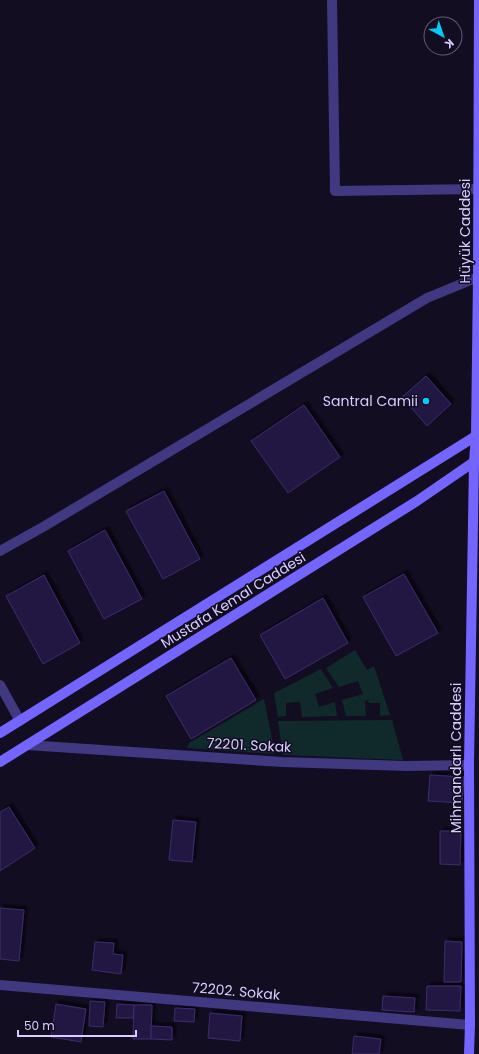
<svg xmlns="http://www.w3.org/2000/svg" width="479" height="1054" viewBox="0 0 479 1054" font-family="Poppins,sans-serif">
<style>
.green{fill:#102a2b}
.building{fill:#241942;stroke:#3d2b6d;filter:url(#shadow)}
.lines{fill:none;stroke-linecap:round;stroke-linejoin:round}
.street{stroke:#403880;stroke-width:10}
.secondary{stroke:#7465fe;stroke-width:10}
.poi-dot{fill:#02ccf6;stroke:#120d21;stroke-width:1.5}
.labels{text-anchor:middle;stroke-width:3;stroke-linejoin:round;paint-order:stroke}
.street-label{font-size:14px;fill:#d7cdff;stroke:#120d21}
.poi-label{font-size:14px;fill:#d7cdff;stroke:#120d21;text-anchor:end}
</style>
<defs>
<filter id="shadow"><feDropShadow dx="3.5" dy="-3.5" stdDeviation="1" flood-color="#0009"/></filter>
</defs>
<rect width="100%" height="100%" fill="#120d21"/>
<g class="green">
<polygon points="355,650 367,670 374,666 390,715 380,716 380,703 369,703 368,700 365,701 366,716 346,716 342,700 363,694 358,681 339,687 326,668"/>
<polygon points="321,669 333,688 315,694 319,707 335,702 337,716 302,717 300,702 286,703 286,716 278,717 274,693"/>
<polygon points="264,699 275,754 187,748 189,743"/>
<polygon points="392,720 403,760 283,755 278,721"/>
</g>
<g class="building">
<polygon points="426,376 451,404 427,426 402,397"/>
<polygon points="304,405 340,457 288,493 251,441"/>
<polygon points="164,491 200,559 163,579 126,511"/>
<polygon points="105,530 142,599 104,619 68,551"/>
<polygon points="404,574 438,633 396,656 363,597"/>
<polygon points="44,575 80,643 43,664 6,596"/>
<polygon points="323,598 348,643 285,679 260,635"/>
<polygon points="231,658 256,700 191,739 166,696"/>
<polygon points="430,775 464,777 462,803 428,801"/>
<polygon points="9,807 35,848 0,871 0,812"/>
<polygon points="173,820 196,822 192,862 169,860"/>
<polygon points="440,831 461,831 460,865 440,864"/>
<polygon points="0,908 24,910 19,961 0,959"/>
<polygon points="445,941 462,942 461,982 444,982"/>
<polygon points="95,942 114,943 113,954 123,955 121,974 92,970"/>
<polygon points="427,986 461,986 460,1011 426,1010"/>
<polygon points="383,996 415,998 414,1012 382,1010"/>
<polygon points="90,1001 105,1002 103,1027 89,1026"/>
<polygon points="56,1004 86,1009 81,1042 51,1037"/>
<polygon points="117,1004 134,1005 133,1018 116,1018"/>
<polygon points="134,1005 152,1005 151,1039 133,1039"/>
<polygon points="175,1008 195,1009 194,1022 174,1021"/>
<polygon points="210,1013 242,1016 240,1041 208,1038"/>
<polygon points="151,1026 172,1027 172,1040 151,1039"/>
<polygon points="354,1036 381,1039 379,1054 352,1054"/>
</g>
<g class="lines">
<g class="street">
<polyline points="332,0 335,191 479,189"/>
<polyline points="0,551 43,527 427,298 478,277"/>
<polyline points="0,685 20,721"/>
<polyline points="27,745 282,762 407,766 469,765"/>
<polyline points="0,985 470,1025"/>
</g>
<g class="secondary">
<polyline points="0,733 479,434"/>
<polyline points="0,762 417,501 478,459"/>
<polyline points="469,1054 470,1025 469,765 474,462 476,435 478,277 479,0"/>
</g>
</g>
<circle class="poi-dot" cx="426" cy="401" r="4"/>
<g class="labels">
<g class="street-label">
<text transform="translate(465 231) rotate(-90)" y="5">Hüyük Caddesi</text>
<text transform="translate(233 600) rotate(-32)" y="5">Mustafa Kemal Caddesi</text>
<text transform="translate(249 745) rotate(3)" y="5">72201. Sokak</text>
<text transform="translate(456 758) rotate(-90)" y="5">Mihmandarlı Caddesi</text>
<text transform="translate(236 991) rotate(5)" y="5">72202. Sokak</text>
</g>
<g class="poi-label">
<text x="418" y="406">Santral Camii</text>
</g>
</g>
<g transform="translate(443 36) rotate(140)"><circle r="19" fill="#120d21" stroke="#615a7a"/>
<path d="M0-3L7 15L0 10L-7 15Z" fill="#02ccf6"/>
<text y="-6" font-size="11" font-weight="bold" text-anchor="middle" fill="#d7cdff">K</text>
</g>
<path d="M18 1030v6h118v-6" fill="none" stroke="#d7cdff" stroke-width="2"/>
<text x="24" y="1030" font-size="12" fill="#d7cdff" stroke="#120d21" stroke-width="3" paint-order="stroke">50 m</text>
</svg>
